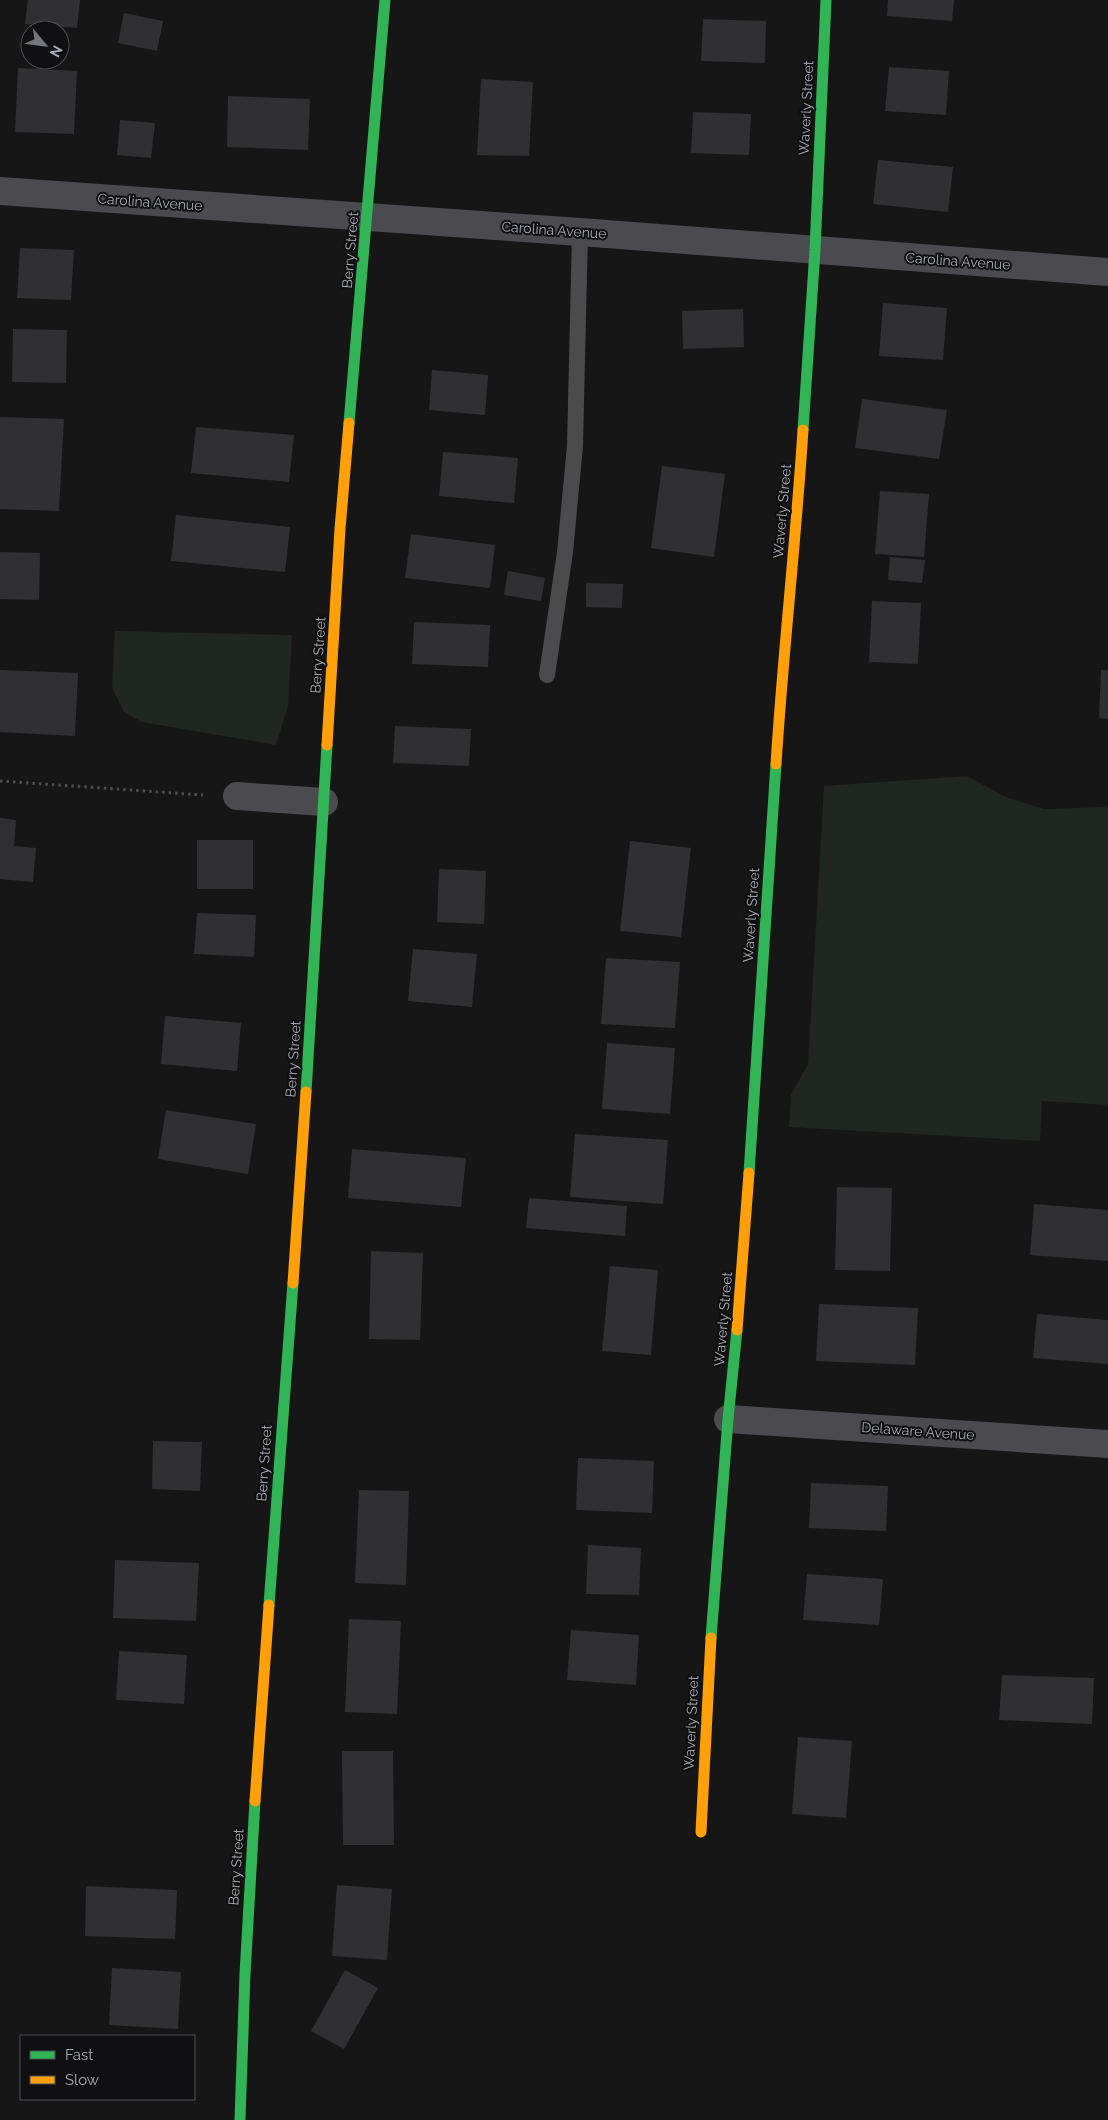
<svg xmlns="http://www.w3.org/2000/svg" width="1108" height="2120" viewBox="0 0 1108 2120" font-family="Raleway,sans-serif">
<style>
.green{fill:#202621}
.building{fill:#303032}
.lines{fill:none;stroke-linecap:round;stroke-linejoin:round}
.path{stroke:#4c4d4f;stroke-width:3;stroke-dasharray:2.5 4;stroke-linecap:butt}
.lane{stroke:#4b4b4f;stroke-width:16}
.street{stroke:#4b4b4f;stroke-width:28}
.fast{stroke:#30b455;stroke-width:11}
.slow{stroke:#ff9f0a;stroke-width:11}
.labels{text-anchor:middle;stroke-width:4;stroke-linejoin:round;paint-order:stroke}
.street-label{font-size:14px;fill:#a9abb5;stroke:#101012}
</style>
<rect width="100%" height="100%" fill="#161616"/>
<g class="green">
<polygon points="115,631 292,635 288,706 276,745 142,722 124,712 112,688"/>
<polygon points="967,776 1006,797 1044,809 1108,807 1108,1105 1042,1101 1040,1141 789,1127 791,1095 808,1064 824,786"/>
</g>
<g class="building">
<polygon points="28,0 80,0 77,28 25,24"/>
<polygon points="888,0 954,0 952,21 887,16"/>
<polygon points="124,13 163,21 157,51 118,43"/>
<polygon points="703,19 766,21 765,63 701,61"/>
<polygon points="889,67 949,71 946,115 885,111"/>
<polygon points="18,68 77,71 74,134 15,132"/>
<polygon points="481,79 533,82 529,156 477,155"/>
<polygon points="228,96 310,99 308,150 227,147"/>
<polygon points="693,112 751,114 749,155 691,153"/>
<polygon points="120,120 155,123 151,158 117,155"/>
<polygon points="878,160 953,167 948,212 873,204"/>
<polygon points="20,248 74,250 71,300 17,298"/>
<polygon points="883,303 947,308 943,360 879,356"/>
<polygon points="743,309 744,347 683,349 682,311"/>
<polygon points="13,329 67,330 66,383 12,382"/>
<polygon points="432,370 488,375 485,415 429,410"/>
<polygon points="862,399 947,410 939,459 855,448"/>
<polygon points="0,417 64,419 59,511 0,509"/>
<polygon points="196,427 294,435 289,482 191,473"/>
<polygon points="443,452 518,458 514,503 439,496"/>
<polygon points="662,466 725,474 714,557 651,548"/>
<polygon points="880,491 929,494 924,557 875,554"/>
<polygon points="176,515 290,527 285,572 171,561"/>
<polygon points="411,534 495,545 490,588 405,578"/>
<polygon points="0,552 40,553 39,600 0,599"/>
<polygon points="890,557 925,560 922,583 888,580"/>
<polygon points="508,571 545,578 541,601 504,595"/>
<polygon points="586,583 623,584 622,608 586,607"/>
<polygon points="872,601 921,603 918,664 869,662"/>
<polygon points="414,622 490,625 488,667 412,664"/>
<polygon points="0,670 78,673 75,736 0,732"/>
<polygon points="1101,670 1108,670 1108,719 1099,718"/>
<polygon points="395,726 471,729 469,766 393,763"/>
<polygon points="0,818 16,820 14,846 36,848 33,882 0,879"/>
<rect x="197" y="840" width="56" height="49"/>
<polygon points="630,841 691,848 681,937 620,931"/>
<polygon points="439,869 486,871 484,924 437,922"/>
<polygon points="197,913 256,915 254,957 194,954"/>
<polygon points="413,949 477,954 472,1007 408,1001"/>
<polygon points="606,958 680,962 675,1028 601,1024"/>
<polygon points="165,1016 241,1023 237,1071 161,1064"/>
<polygon points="607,1043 675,1048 670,1114 602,1109"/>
<polygon points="166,1110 256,1124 248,1174 158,1159"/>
<polygon points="575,1134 668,1140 663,1204 570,1197"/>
<polygon points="352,1149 466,1158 461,1207 348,1198"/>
<polygon points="837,1187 892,1188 890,1271 835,1270"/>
<polygon points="529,1198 627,1206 625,1236 526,1228"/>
<polygon points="1034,1204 1108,1210 1108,1261 1030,1255"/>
<polygon points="371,1251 423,1253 420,1340 369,1339"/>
<polygon points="610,1266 658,1270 651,1355 602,1351"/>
<polygon points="819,1304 918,1308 915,1365 816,1361"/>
<polygon points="1037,1314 1108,1320 1108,1364 1033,1358"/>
<polygon points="153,1441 202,1442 200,1491 152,1489"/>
<polygon points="578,1458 654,1461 652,1513 576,1510"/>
<polygon points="811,1483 888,1486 886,1531 809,1528"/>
<polygon points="359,1490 409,1491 406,1585 355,1583"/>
<polygon points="588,1545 641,1548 639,1595 586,1594"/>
<polygon points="115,1560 199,1563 196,1621 113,1618"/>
<polygon points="807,1574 883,1579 879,1625 803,1620"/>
<polygon points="349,1619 401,1621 397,1714 345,1712"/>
<polygon points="571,1630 639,1635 636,1685 567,1680"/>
<polygon points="119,1651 187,1655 184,1704 116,1700"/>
<polygon points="1002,1675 1094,1678 1092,1724 999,1720"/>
<polygon points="798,1737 852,1741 846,1818 792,1814"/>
<polygon points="342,1751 393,1751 394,1845 343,1845"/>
<polygon points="337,1885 392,1889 387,1960 332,1956"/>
<polygon points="86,1886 177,1890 175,1939 85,1936"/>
<polygon points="112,1968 181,1972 178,2029 109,2025"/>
<polygon points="345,1970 378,1988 344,2049 311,2031"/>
</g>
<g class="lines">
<polyline class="path" points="0,781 203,795"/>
<polyline class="lane" points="547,675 565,552 575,446 580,232"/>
<g class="street">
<polyline points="0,191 580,232 1108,272"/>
<polyline points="237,796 324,802"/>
<polyline points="728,1419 1108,1444"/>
</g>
<g class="fast">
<polyline points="349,423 385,0"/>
<polyline points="803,430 815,250 826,0"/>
<polyline points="306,1092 327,745"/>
<polyline points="749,1173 776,764"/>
<polyline points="269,1605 293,1283"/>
<polyline points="711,1638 728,1419 737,1330"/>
<polyline points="240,2120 245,1974 255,1801"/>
</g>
<g class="slow">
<polyline points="327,745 340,529 349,423"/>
<path d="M776,764c7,-112 20,-223 27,-334"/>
<polyline points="293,1283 306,1092"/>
<polyline points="737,1330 749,1173"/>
<polyline points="255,1801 269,1605"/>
<polyline points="701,1832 711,1638"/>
</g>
</g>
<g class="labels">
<g class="street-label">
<text transform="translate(806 108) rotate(-87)" y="5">Waverly Street</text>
<text transform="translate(150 202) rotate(4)" y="5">Carolina Avenue</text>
<text transform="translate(554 230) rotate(4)" y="5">Carolina Avenue</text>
<text transform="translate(350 250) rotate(-85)" y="5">Berry Street</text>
<text transform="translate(958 261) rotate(4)" y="5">Carolina Avenue</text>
<text transform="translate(782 511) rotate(-85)" y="5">Waverly Street</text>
<text transform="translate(318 655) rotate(-86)" y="5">Berry Street</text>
<text transform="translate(751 915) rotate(-86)" y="5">Waverly Street</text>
<text transform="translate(293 1059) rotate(-86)" y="5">Berry Street</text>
<text transform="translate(723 1319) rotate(-85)" y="5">Waverly Street</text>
<text transform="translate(918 1431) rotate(4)" y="5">Delaware Avenue</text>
<text transform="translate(264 1463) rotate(-86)" y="5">Berry Street</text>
<text transform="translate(691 1723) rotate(-87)" y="5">Waverly Street</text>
<text transform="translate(236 1867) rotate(-86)" y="5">Berry Street</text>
</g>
</g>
<rect x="20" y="2035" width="175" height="65" fill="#101012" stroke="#4d4e53"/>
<rect x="30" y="2051" width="25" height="8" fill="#30b455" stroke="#4d4e53"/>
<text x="65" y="2060" font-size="15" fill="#a9abb5">Fast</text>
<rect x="30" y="2076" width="25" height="8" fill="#ff9f0a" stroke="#4d4e53"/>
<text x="65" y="2085" font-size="15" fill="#a9abb5">Slow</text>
<g transform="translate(45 45) rotate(119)"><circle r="24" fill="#101012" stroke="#4d4e53"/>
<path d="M0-4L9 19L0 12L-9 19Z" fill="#76777d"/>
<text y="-8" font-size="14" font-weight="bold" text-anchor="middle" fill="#a9abb5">N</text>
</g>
</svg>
